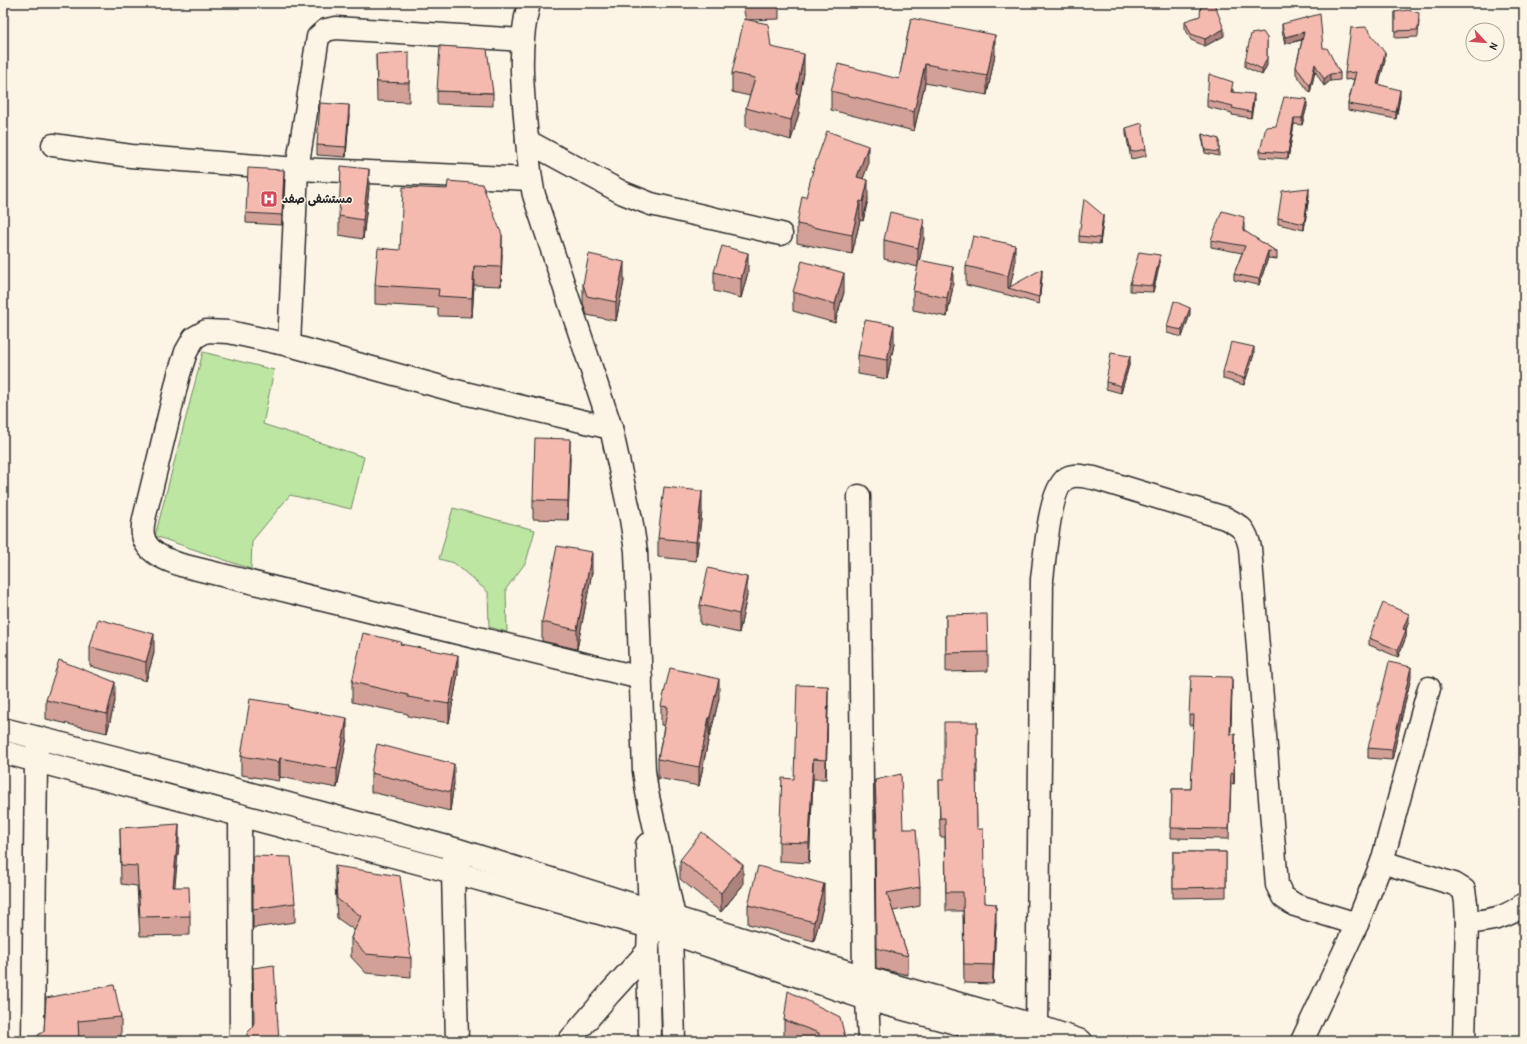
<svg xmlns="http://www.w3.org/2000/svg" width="1527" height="1044" viewBox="0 0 1527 1044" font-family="'Patrick Hand','Playpen Sans Arabic',sans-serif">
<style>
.green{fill:#bde6a2;stroke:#748866}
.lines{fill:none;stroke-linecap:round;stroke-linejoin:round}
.minor-casing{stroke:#2b2b2b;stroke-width:25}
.major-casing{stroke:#2b2b2b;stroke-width:25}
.minor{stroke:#fcf5e5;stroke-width:22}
.major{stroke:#fcf5e5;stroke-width:22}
.wall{fill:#d2a097;stroke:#2b2b2b}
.shaded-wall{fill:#ab827b;stroke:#2b2b2b}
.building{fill:#f4bab0;stroke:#2b2b2b}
.labels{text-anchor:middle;stroke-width:3;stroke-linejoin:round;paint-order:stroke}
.poi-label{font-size:12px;font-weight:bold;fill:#2b2b2b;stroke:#fcf5e5;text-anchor:start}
</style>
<rect width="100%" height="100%" fill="#fcf5e5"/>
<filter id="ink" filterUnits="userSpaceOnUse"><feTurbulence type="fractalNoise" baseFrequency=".025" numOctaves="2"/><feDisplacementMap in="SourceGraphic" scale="8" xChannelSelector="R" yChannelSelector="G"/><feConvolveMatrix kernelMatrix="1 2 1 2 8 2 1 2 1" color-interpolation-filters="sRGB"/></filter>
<g filter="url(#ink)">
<g class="green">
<polygon points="203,352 274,370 263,424 364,457 351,509 290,495 252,541 251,569 155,536"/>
<polygon points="453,508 535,530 526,562 506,589 507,632 489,627 488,592 454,563 439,559"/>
</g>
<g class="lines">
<g class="minor-casing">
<g id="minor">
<path d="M529,3c-11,43 -7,81 -3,125 2,22 3,45 8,67l77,233 20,91 5,32 8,220 3,21 27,125 -3,16 3,108"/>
<polyline points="527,141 623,193 651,204 781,234"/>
<polyline points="53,145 131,156 297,169 530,179"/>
<polyline points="289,345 297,169 318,37 326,30 336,28 522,40"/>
<path d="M611,428l-155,-37 -167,-46 -60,-13 -23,-1 -12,7 -8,14 -7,22 -35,145c-1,5 -2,11 -1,16 3,18 24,25 38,30l460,113"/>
<polyline points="859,496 864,977"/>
<polyline points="240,815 241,1041"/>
<polyline points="647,845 650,910 648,951 650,1041"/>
<polyline points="454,854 453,872 457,1041"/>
<polyline points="1382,862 1454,884 1464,890 1466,903 1467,923 1464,1041"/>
<path d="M1467,923c23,-3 38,-4 57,-19"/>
<polyline points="867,999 869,1041"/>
<path d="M1037,1026l5,-447c3,-21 7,-95 27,-102 8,-3 17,0 25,1l131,40c16,8 21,11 25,30l27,337 6,12 12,8 62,19"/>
<polyline points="33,1041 36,760 38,738"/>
<polyline points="569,1041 610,993 648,951"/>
<polyline points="1302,1041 1357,924 1382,862 1429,688"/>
</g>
</g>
<g class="major-casing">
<g id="major">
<polyline points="3,729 125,760 455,849 864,977 1037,1026 1081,1041"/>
<polyline points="3,752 453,872 671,933 867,999 1022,1041"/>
</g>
</g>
<use href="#minor" class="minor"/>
<use href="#major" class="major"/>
</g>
<g class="wall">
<polygon points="742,3 779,3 779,19 746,20"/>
<polygon points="1395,12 1419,20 1418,37 1395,38"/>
<polygon points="911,18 995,54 987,95 925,83 914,131 831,110 831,91 899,79"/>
<polygon points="1185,21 1224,36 1205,46 1191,40 1185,28"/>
<polygon points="1282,24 1323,48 1340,73 1340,80 1330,81 1324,86 1315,71 1310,93 1296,74 1296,67 1302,40 1285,44 1282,31"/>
<polygon points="771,47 804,73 799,100 799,113 791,140 746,127 746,108 750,96 732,92 732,73"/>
<polygon points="376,54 409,72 409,102 377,101"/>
<polygon points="1385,60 1379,84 1400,97 1396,119 1348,110 1348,104 1354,79 1345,80 1345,73"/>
<polygon points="1245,61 1267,65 1262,75 1245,67"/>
<polygon points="1233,89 1233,92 1254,100 1251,118 1232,115 1232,113 1207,107 1207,100"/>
<polygon points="437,91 493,93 493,106 437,104"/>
<polygon points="1307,106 1302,125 1294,124 1288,159 1260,157 1260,151 1276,126"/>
<polygon points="349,115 346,157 317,155 317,145"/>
<polygon points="1126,128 1146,149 1146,156 1131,159 1126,134"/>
<polygon points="1202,134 1219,139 1219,156 1205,153 1202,137"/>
<polygon points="868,165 863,178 868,199 863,221 860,220 852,254 797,243 797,224 806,197"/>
<polygon points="284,181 282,225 246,223 246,213"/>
<polygon points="369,188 363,239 339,235 339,216"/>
<polygon points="1309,195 1304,230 1278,224 1278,218"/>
<polygon points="1103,222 1100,244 1079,242 1079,236"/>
<polygon points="1244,223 1244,231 1277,252 1277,259 1268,258 1259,285 1234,280 1234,274 1242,253 1211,247 1211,240"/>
<polygon points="924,239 919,261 953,286 947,317 913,310 913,291 918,267 884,259 884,240"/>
<polygon points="400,250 502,254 501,286 474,285 472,317 438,316 438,308 375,304 375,285"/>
<polygon points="1160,262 1153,292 1130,291 1130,284"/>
<polygon points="1015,264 1010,287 1042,276 1039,304 1008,295 966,285 966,266"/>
<polygon points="714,272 748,272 741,298 714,291"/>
<polygon points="624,281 616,321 587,315 583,303 583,284"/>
<polygon points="793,292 844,292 835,323 793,311"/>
<polygon points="1190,314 1182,337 1167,333 1167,327"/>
<polygon points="894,344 887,379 858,374 858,355"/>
<polygon points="1254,354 1244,385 1223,379 1223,372"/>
<polygon points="1130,362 1121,393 1106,389 1106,382"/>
<polygon points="570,458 568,520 533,519 533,500"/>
<polygon points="702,511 696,561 658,557 658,538"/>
<polygon points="592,572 577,649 542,641 542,622"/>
<polygon points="747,596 739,633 700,624 700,605"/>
<polygon points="946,615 988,652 988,671 946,672"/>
<polygon points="1409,621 1406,630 1406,637 1398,657 1369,645 1369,638"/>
<polygon points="401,644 458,674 449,723 408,716 408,714 352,702 352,682"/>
<polygon points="90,647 154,653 146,681 90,666"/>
<polygon points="1411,677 1392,760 1368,758 1368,748"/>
<polygon points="1232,687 1231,734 1235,744 1234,784 1231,783 1229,839 1171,838 1172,789 1191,789 1194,725 1189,725 1189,715"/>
<polygon points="719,698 710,736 709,736 699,786 658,778 658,759 664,726 661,725 661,706"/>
<polygon points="46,700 115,701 107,733 46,719"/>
<polygon points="828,705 826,779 813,779 809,863 779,861 779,842 794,779"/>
<polygon points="288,707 347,737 337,788 280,777 279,781 241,775 241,756"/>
<polygon points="977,722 977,783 976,783 977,829 985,903 996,923 993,984 964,983 963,911 946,911 945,837 940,837 939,780 944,780"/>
<polygon points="371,773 454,783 450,811 371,792"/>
<polygon points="875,780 903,829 920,887 920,906 893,911 908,956 908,975 876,968 875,849 876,830 875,799"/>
<polygon points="120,828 179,844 174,887 190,916 190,935 140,936 137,886 121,884"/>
<polygon points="1173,852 1226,852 1226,897 1173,898"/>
<polygon points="253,856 295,903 295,922 253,928"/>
<polygon points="680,860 743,885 721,912 680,879"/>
<polygon points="335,866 411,958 411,977 366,973 351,957 351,938 354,930 337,918 335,885"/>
<polygon points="824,903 814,941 748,924 748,905"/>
<polygon points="46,998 121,1017 121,1037 79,1040 44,1031"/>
<polygon points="784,1020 846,1041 789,1041 784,1039"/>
</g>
<g class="shaded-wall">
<polygon points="1224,29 1224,36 1205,46 1205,39"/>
<polygon points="1304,32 1304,39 1285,44 1285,37"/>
<polygon points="995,35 995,54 987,95 987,76"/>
<polygon points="1267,38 1267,65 1262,75 1262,69"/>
<polygon points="1385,53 1385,60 1377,91 1377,84"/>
<polygon points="804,54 804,73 799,100 799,113 791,140 791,120 796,93"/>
<polygon points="925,64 925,83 914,131 914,112"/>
<polygon points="1315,64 1315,71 1310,93 1310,86"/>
<polygon points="1330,74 1330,81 1324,86 1324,79"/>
<polygon points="1400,90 1400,97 1396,119 1396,112"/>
<polygon points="1254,94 1254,100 1251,118 1251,112"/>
<polygon points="1307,99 1307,106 1302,125 1302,118"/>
<polygon points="349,105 349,115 346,157 346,147"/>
<polygon points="1294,118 1294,124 1288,159 1288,153"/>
<polygon points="868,146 868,165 857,196 857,177"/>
<polygon points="369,169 369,188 363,239 363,220"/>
<polygon points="284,170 284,181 282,225 282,215"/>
<polygon points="868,180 868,199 863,221 863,202"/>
<polygon points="1309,188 1309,195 1304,230 1304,224"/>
<polygon points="860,201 860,220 852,254 852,235"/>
<polygon points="1103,215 1103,222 1100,244 1100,238"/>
<polygon points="924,220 924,239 918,267 918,248"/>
<polygon points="502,235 502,254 501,286 501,267"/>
<polygon points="1015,245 1015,264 1010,288 1008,288 1008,276"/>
<polygon points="1268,251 1268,258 1259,285 1259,279"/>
<polygon points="748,253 748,272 741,298 741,279"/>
<polygon points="1160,255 1160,262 1153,292 1153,286"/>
<polygon points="624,262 624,281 616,321 616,302"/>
<polygon points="474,266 474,285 472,317 472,298"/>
<polygon points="953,267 953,286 947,317 947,298"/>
<polygon points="1042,269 1042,276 1039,304 1039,297"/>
<polygon points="844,273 844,292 835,323 835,304"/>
<polygon points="1190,308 1190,314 1182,337 1182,330"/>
<polygon points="894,325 894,344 887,379 887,360"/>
<polygon points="1254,347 1254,354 1244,385 1244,378"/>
<polygon points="1130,356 1130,362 1121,393 1121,386"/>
<polygon points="570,439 570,458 568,520 568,501"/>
<polygon points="702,491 702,511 696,561 696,542"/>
<polygon points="592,552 592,572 577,649 577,630"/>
<polygon points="747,577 747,596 739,633 739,614"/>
<polygon points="1409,614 1409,621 1403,636 1403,629"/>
<polygon points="1406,630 1406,637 1398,657 1398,650"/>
<polygon points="154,634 154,653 146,681 146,662"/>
<polygon points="458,655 458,674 449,723 449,704"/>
<polygon points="1411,667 1411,677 1392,760 1392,750"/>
<polygon points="1232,677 1232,687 1230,744 1230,734"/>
<polygon points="719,679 719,698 710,736 710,717"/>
<polygon points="115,682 115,701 107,733 107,714"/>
<polygon points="828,686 828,705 826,779 826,760"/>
<polygon points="709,717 709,736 699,786 699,767"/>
<polygon points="347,718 347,737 337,788 337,769"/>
<polygon points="1235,734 1235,744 1234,784 1234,774"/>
<polygon points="280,758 280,777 279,781 279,762"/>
<polygon points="813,759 813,779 809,863 809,843"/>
<polygon points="454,764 454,783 450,811 450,792"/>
<polygon points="179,824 179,844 173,906 173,887"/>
<polygon points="743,865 743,885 721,912 721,893"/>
<polygon points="824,884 824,903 814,941 814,922"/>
<polygon points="996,904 996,923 993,984 993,965"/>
</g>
<g class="building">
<polygon points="1201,3 1214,3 1224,29 1205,39 1191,34 1185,21 1200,16"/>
<polygon points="1408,10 1419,13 1418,30 1395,31 1395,12"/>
<polygon points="1320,14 1323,48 1327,48 1340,73 1330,74 1324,79 1315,64 1310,86 1296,67 1304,32 1285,37 1282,24"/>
<polygon points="911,18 995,35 987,76 925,64 914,112 831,91 838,64 899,79"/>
<polygon points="744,19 768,24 771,47 804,54 796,93 799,94 791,120 746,108 755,78 732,73"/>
<polygon points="1366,27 1385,53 1377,84 1400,90 1396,112 1348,104 1356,72 1345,73 1351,28"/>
<polygon points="1263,32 1267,38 1267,58 1262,69 1245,61 1251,34"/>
<polygon points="440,46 487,49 493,93 437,91"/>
<polygon points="409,52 409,83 377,82 376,54"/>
<polygon points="1209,74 1233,82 1231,92 1254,94 1251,112 1232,108 1233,106 1207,100"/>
<polygon points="1284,97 1307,99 1302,118 1294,118 1288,153 1260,151 1266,127 1276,126"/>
<polygon points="320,103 349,105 346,147 317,145"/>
<polygon points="1142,123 1146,149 1131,152 1126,128"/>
<polygon points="827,131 868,146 857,177 868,180 863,202 860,201 852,235 797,224 802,196 806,197 813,170"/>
<polygon points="1202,134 1219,139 1219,152 1205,150"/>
<polygon points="341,166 369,169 363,220 339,216"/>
<polygon points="248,168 284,170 282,215 246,213"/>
<polygon points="448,181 482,184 502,235 501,267 474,266 472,298 438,296 439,289 375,285 378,248 400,250 403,187 447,189"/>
<polygon points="1309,188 1304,224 1278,218 1282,191"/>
<polygon points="1084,199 1103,215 1100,238 1079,236"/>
<polygon points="1222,211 1244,217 1243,230 1277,252 1268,251 1259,279 1234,274 1245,246 1211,240"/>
<polygon points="890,212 924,220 918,248 884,240"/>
<polygon points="973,236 1015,245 1008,276 966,266"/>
<polygon points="722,246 748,253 741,279 714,272"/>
<polygon points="1139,252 1160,255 1153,286 1130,284"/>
<polygon points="589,254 624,262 616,302 587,296 583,284"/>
<polygon points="919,260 953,267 947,298 913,291"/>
<polygon points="802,261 844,273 835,304 793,292"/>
<polygon points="1042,269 1039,297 1008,288"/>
<polygon points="1174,301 1190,308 1182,330 1167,327"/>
<polygon points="865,320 894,325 887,360 858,355"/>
<polygon points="1231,342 1254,347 1244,378 1223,372"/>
<polygon points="1111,353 1130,356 1121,386 1106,382"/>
<polygon points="535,438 570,439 568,501 533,500"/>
<polygon points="664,487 702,491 696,542 658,538"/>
<polygon points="557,546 592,552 577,630 542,622"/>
<polygon points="708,568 747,577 739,614 700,605"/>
<polygon points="1383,603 1409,614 1403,629 1406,630 1398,650 1369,638"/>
<polygon points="987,614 988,652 946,653 946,615"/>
<polygon points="98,619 154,634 146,662 90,647"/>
<polygon points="363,633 401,642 400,644 458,655 449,704 408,697 408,695 352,682"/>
<polygon points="59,660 115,682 107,714 46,700"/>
<polygon points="1389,662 1411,667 1392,750 1368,748"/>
<polygon points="670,668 719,679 710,717 709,717 699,767 658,759 668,707 661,706"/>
<polygon points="1191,676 1232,677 1230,734 1235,734 1234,774 1231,773 1229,829 1171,828 1172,789 1191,789 1194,715 1189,715"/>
<polygon points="797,685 828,686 826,760 813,759 809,843 779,842 782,778 794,779"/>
<polygon points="250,699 288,705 288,707 347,718 337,769 280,758 279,762 241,756"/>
<polygon points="944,722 977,722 977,764 976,764 977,829 983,829 985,903 996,904 993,965 964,964 963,892 946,892 945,818 940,818 939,780 944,780"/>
<polygon points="377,744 454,764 450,792 371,773"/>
<polygon points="901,774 903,829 916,829 920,887 887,893 908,956 876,948 875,830 877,830 875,780"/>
<polygon points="179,824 173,887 189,887 190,916 140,917 137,866 121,865 120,828"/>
<polygon points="702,832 743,865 721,893 680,860"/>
<polygon points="1173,852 1226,852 1226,887 1173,888"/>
<polygon points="253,856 291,857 295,903 253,909"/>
<polygon points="335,866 400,876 411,958 366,954 351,938 361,916 337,899"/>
<polygon points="758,866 824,884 814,922 748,905"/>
<polygon points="274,965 279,1041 247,1041 247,1033 252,1028 254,1022 253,968"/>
<polygon points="114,985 121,1017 78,1021 79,1041 38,1041 38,1035 44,1031 46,998"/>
<polygon points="788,991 840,1017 846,1041 819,1041 819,1033 784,1020"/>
<polygon points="919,1036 935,1041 916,1041"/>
</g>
</g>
<defs>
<g id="hospital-square" transform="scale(0.9)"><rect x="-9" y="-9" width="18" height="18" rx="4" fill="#d1495b" stroke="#fcf5e5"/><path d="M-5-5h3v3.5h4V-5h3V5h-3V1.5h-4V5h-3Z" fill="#fff"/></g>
</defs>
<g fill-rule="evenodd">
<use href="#hospital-square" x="269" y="199"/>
</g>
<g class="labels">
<g class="poi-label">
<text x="282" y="203">مستشفى صفد</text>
</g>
</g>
<rect width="1527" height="1044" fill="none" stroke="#fcf5e5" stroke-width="16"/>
<rect x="8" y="8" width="1511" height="1028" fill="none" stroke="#2b2b2b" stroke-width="1.5" filter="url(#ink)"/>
<g transform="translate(1485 42) rotate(116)"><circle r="19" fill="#fcf5e5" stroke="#a8a49b"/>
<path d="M0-3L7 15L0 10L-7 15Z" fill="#d1495b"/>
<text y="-6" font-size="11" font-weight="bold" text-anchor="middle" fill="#2b2b2b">N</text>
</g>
</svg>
